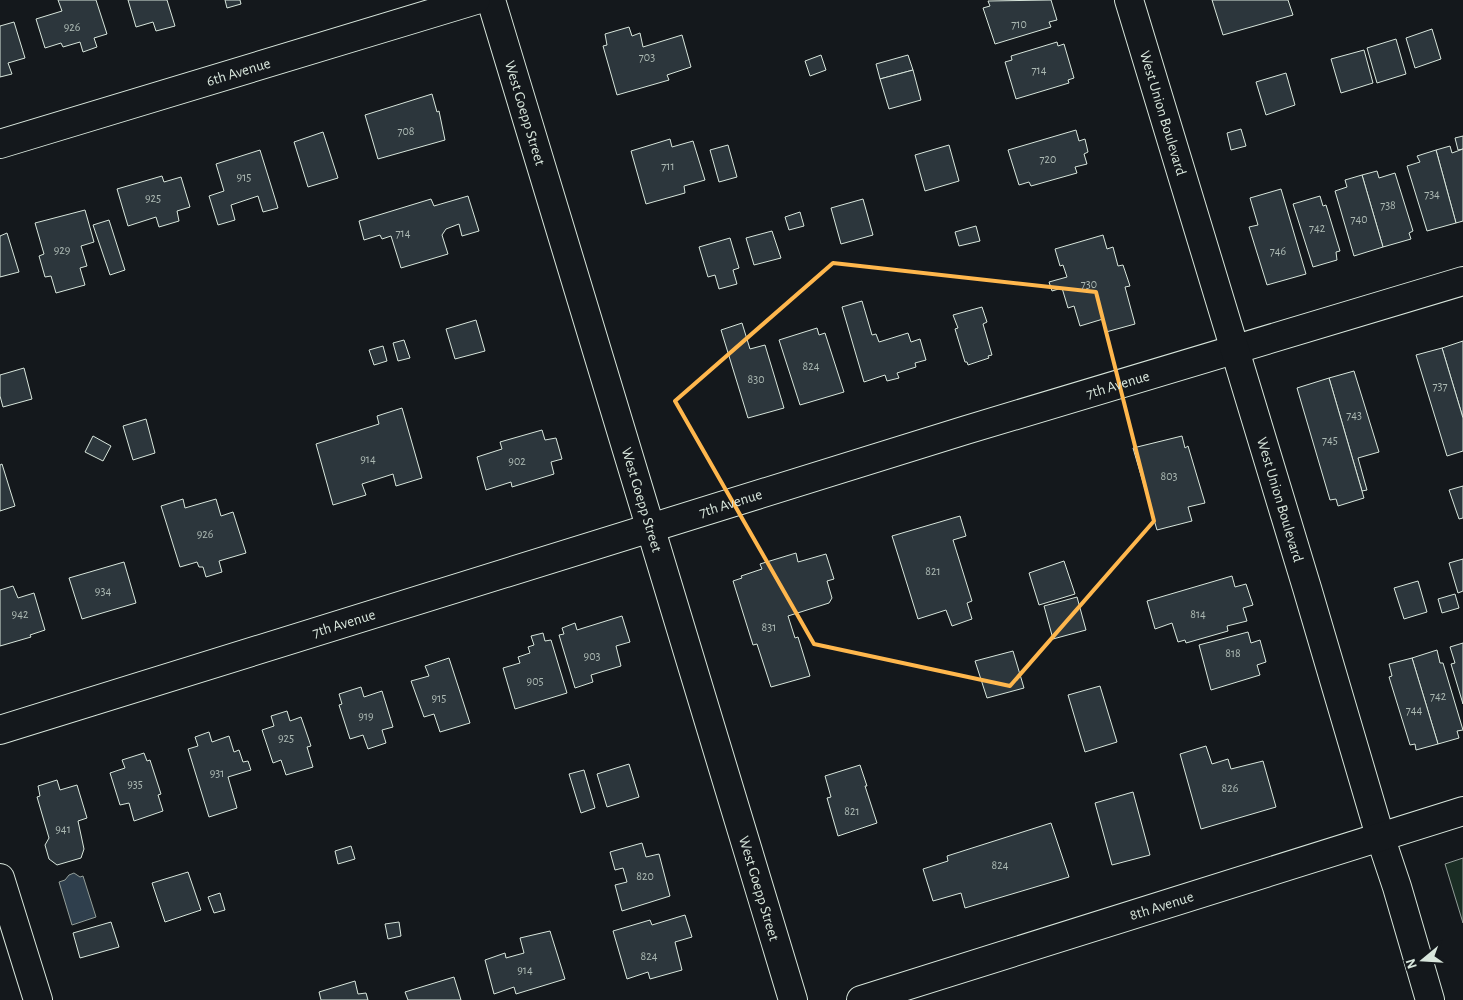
<svg xmlns="http://www.w3.org/2000/svg" width="1463" height="1000" viewBox="0 0 1463 1000" font-family="'Alegreya Sans',sans-serif">
<style>
.green{fill:#1a2d24;stroke:#939e99}
.water{fill:#2f3f4d;stroke:#939e99}
.building{fill:#2c363c;stroke:#d8e6dc}
.lines{fill:none;stroke-linecap:round;stroke-linejoin:round}
.minor-casing{stroke:#d8e6dc;stroke-width:30}
.major-casing{stroke:#d8e6dc;stroke-width:30}
.minor{stroke:#14181c;stroke-width:28}
.major{stroke:#14181c;stroke-width:28}
.marked{fill:none;stroke:#ffb74d;stroke-width:4;stroke-linejoin:round}
.labels{text-anchor:middle;stroke-width:4;stroke-linejoin:round;paint-order:stroke}
.number-label{font-size:12px;fill:#adbab4}
.street-label{font-size:15px;fill:#d8e6dc;stroke:#14181c}
</style>
<rect width="100%" height="100%" fill="#14181c"/>
<polygon class="green" points="1463,858 1463,923 1445,864"/>
<polygon class="water" points="74,873 80,877 83,876 96,917 72,925 59,882 65,880 69,875"/>
<g class="building">
<polygon points="58,0 96,0 107,34 94,38 97,47 83,52 80,42 63,47 61,43 45,48 36,19 62,11"/>
<polygon points="128,0 167,0 175,26 156,31 153,22 136,27"/>
<polygon points="225,0 240,0 241,4 227,8"/>
<polygon points="1051,0 1057,20 1049,22 1051,27 995,44 983,8 990,6 988,1"/>
<polygon points="1212,0 1288,0 1293,15 1223,35"/>
<polygon points="14,22 25,58 8,63 12,74 0,77 0,26"/>
<polygon points="629,27 632,36 640,33 643,47 682,35 691,67 667,75 669,80 617,95 603,46 607,45 605,34"/>
<polygon points="1432,29 1441,59 1415,68 1406,38"/>
<polygon points="1396,39 1406,74 1377,83 1367,48"/>
<polygon points="1057,42 1058,46 1064,44 1074,78 1068,80 1069,83 1016,99 1005,62 1012,60 1011,56"/>
<polygon points="1364,50 1373,83 1341,93 1331,59"/>
<polygon points="821,55 826,70 810,76 805,61"/>
<polygon points="908,55 913,70 880,79 876,64"/>
<polygon points="913,70 921,100 889,109 880,79"/>
<polygon points="1286,73 1295,105 1266,115 1256,82"/>
<polygon points="432,94 437,112 439,111 445,140 378,159 365,115"/>
<polygon points="1241,129 1246,146 1231,150 1227,133"/>
<polygon points="1076,130 1079,141 1085,139 1088,152 1084,154 1087,164 1075,167 1077,173 1031,186 1029,182 1019,185 1008,150"/>
<polygon points="323,132 338,178 308,187 294,142"/>
<polygon points="1463,136 1463,149 1458,150 1455,138"/>
<polygon points="670,139 672,147 693,141 705,180 684,186 685,193 646,204 631,151"/>
<polygon points="728,145 737,177 719,182 710,150"/>
<polygon points="949,145 959,181 925,191 915,155"/>
<polygon points="1450,146 1452,153 1463,149 1463,221 1456,223 1436,150"/>
<polygon points="260,150 278,208 263,212 258,196 231,205 235,220 218,225 209,196 224,191 216,164"/>
<polygon points="1436,150 1456,223 1427,231 1407,166 1420,162 1417,156"/>
<polygon points="1377,171 1379,178 1395,173 1413,231 1409,233 1411,239 1383,247 1362,175"/>
<polygon points="1362,175 1383,247 1354,256 1335,191 1347,187 1345,180"/>
<polygon points="162,176 164,182 181,177 190,207 177,211 179,221 159,227 156,217 128,226 117,189"/>
<polygon points="1281,189 1306,274 1267,285 1249,227 1258,225 1250,198"/>
<polygon points="468,196 479,231 462,236 459,224 446,229 442,235 448,254 401,268 391,236 382,239 380,235 364,240 359,221 431,199 434,206"/>
<polygon points="1320,196 1323,206 1326,205 1340,251 1336,252 1337,260 1313,267 1293,204"/>
<polygon points="863,199 873,235 841,244 831,208"/>
<polygon points="85,210 94,242 81,246 87,266 80,268 85,285 56,293 51,276 45,277 39,256 44,254 35,223"/>
<polygon points="800,212 804,226 789,230 785,217"/>
<polygon points="109,220 125,270 110,275 93,225"/>
<polygon points="976,226 980,241 959,246 955,232"/>
<polygon points="772,231 781,258 754,265 746,238"/>
<polygon points="7,233 19,272 0,277 0,236"/>
<polygon points="1103,235 1107,249 1113,247 1118,266 1123,265 1130,286 1125,287 1135,324 1106,332 1103,319 1080,326 1074,306 1068,308 1062,288 1052,291 1049,282 1067,277 1063,265 1060,266 1055,249"/>
<polygon points="730,238 739,268 733,270 737,284 719,289 715,275 708,277 699,247"/>
<polygon points="862,301 872,335 876,334 879,342 908,333 911,342 920,339 926,360 915,363 916,367 897,373 899,378 887,381 885,375 864,382 842,307"/>
<polygon points="982,307 987,322 983,324 992,355 988,356 989,358 968,365 967,362 965,362 955,329 958,328 953,315"/>
<polygon points="476,320 485,351 455,359 446,329"/>
<polygon points="742,323 750,349 765,345 784,408 748,418 721,330"/>
<polygon points="817,328 819,335 825,333 844,392 800,405 779,340"/>
<polygon points="404,340 410,358 398,361 393,343"/>
<polygon points="1463,341 1463,418 1442,348"/>
<polygon points="383,346 387,361 374,365 369,350"/>
<polygon points="1442,348 1463,418 1463,451 1447,456 1416,355"/>
<polygon points="24,368 32,399 3,407 0,396 0,375"/>
<polygon points="1354,371 1379,452 1358,458 1367,490 1362,491 1329,378"/>
<polygon points="1329,378 1364,498 1338,506 1336,499 1330,500 1297,388"/>
<polygon points="402,408 422,478 396,486 393,474 362,484 366,495 333,505 316,444 379,424 377,416"/>
<polygon points="146,419 155,453 133,460 123,426"/>
<polygon points="542,430 545,440 556,438 562,459 551,462 554,474 512,487 511,482 486,490 477,457 502,449 500,442"/>
<polygon points="93,436 111,446 103,461 85,452"/>
<polygon points="1182,436 1185,448 1188,446 1205,503 1188,507 1192,521 1157,530 1133,448"/>
<polygon points="2,464 15,506 0,511 0,465"/>
<polygon points="1463,486 1463,518 1459,519 1449,490"/>
<polygon points="183,499 185,508 216,499 221,516 233,512 246,553 219,561 222,572 206,577 203,567 199,567 197,562 180,567 161,506"/>
<polygon points="960,516 966,536 953,540 972,601 967,603 972,619 952,626 946,610 918,619 892,536"/>
<polygon points="796,553 798,562 826,554 834,579 827,581 832,598 829,603 788,616 795,638 798,637 810,676 771,687 757,644 753,645 733,581 742,578 741,576 762,569 760,564"/>
<polygon points="1463,559 1463,591 1458,593 1449,563"/>
<polygon points="1064,561 1075,594 1039,605 1029,573"/>
<polygon points="124,562 136,603 82,619 69,578"/>
<polygon points="1232,576 1235,587 1246,584 1253,605 1243,608 1247,621 1227,626 1228,631 1186,643 1185,640 1178,642 1172,623 1155,629 1147,601"/>
<polygon points="1418,581 1427,612 1404,619 1394,588"/>
<polygon points="13,586 18,598 34,593 45,630 30,635 31,637 0,646 0,590"/>
<polygon points="1455,594 1459,608 1442,613 1438,599"/>
<polygon points="1077,597 1086,630 1053,639 1044,606"/>
<polygon points="622,616 630,642 616,646 621,666 591,675 593,682 575,688 559,635 564,634 562,628 575,623 577,630"/>
<polygon points="1248,632 1251,643 1260,640 1266,662 1257,665 1260,675 1211,690 1199,645"/>
<polygon points="543,633 545,641 551,640 567,693 515,709 503,668 520,663 518,657 530,653 528,647 534,645 531,636"/>
<polygon points="1463,643 1463,704 1451,664 1455,663 1450,647"/>
<polygon points="1437,650 1440,663 1443,663 1463,730 1457,731 1459,738 1438,744 1412,658"/>
<polygon points="1013,651 1024,688 987,698 975,661"/>
<polygon points="449,658 470,723 440,732 434,714 424,717 411,681 429,676 425,666"/>
<polygon points="1412,658 1438,744 1416,750 1415,744 1410,745 1389,677 1392,676 1389,664"/>
<polygon points="1100,686 1117,742 1085,752 1068,695"/>
<polygon points="361,687 364,697 382,691 393,727 382,730 386,743 368,749 363,735 350,739 339,705 342,704 339,694"/>
<polygon points="287,711 290,721 301,717 311,746 307,747 313,767 286,775 281,760 273,763 262,730 274,726 271,716"/>
<polygon points="209,732 212,742 229,736 234,752 239,750 243,762 248,761 251,770 228,777 237,808 209,817 188,749 198,746 195,737"/>
<polygon points="1206,746 1212,764 1228,759 1231,769 1263,761 1276,807 1201,829 1180,754"/>
<polygon points="144,753 147,761 150,760 161,794 158,795 163,811 134,821 129,803 120,805 110,773 125,768 122,760"/>
<polygon points="629,764 639,797 607,807 597,774"/>
<polygon points="860,765 867,786 865,786 877,823 838,836 827,798 831,797 825,776"/>
<polygon points="584,770 595,808 581,813 569,774"/>
<polygon points="57,780 60,790 77,785 87,818 78,821 84,849 81,858 57,865 49,859 45,845 49,838 37,797 40,796 38,786"/>
<polygon points="1133,792 1150,855 1112,865 1095,803"/>
<polygon points="1051,823 1069,877 965,908 961,893 933,901 923,869 948,861 947,856"/>
<polygon points="642,843 646,857 659,854 670,896 622,911 615,885 627,882 623,868 615,870 610,852"/>
<polygon points="351,846 355,859 338,864 335,851"/>
<polygon points="188,872 201,910 165,922 152,883"/>
<polygon points="220,893 225,910 214,913 208,897"/>
<polygon points="685,915 692,937 675,942 682,970 650,979 648,972 627,979 613,931 650,920 652,925"/>
<polygon points="111,922 119,947 80,958 73,933"/>
<polygon points="399,922 401,936 388,939 385,924"/>
<polygon points="550,931 565,979 516,994 514,987 494,994 485,960 505,953 506,958 524,953 520,938"/>
<polygon points="454,977 461,1000 408,1000 405,992"/>
<polygon points="355,981 358,994 366,993 368,1000 321,1000 319,992"/>
</g>
<g class="lines">
<g class="minor-casing">
<g id="minor">
<path id="s1" d="M491,0l302,1000"/>
<path id="s2" d="M0,144l476,-144"/>
<path id="s3" d="M0,730l966,-300 497,-149"/>
<polyline points="0,878 38,1000"/>
</g>
</g>
<g class="major-casing">
<g id="major">
<path id="s4" d="M1129,0l178,588 73,248 17,51 33,113"/>
<path id="s5" d="M861,1000l602,-189"/>
</g>
</g>
<use href="#minor" class="minor"/>
<use href="#major" class="major"/>
</g>
<path class="marked" d="M833,263l263,29 58,229 -144,165 -196,-42 -139,-243z"/>
<g class="labels">
<g class="number-label">
<text x="1019" y="28">710</text>
<text x="72" y="31">926</text>
<text x="647" y="61">703</text>
<text x="1039" y="74">714</text>
<text x="406" y="135">708</text>
<text x="1048" y="163">720</text>
<text x="668" y="170">711</text>
<text x="244" y="181">915</text>
<text x="1432" y="198">734</text>
<text x="153" y="202">925</text>
<text x="1388" y="209">738</text>
<text x="1359" y="223">740</text>
<text x="1317" y="232">742</text>
<text x="403" y="237">714</text>
<text x="62" y="254">929</text>
<text x="1278" y="255">746</text>
<text x="1089" y="288">730</text>
<text x="811" y="370">824</text>
<text x="756" y="383">830</text>
<text x="1440" y="390">737</text>
<text x="1354" y="419">743</text>
<text x="1330" y="444">745</text>
<text x="368" y="463">914</text>
<text x="517" y="465">902</text>
<text x="1169" y="480">803</text>
<text x="205" y="538">926</text>
<text x="933" y="575">821</text>
<text x="103" y="595">934</text>
<text x="20" y="618">942</text>
<text x="1198" y="618">814</text>
<text x="769" y="631">831</text>
<text x="1233" y="657">818</text>
<text x="592" y="660">903</text>
<text x="535" y="685">905</text>
<text x="1438" y="700">742</text>
<text x="439" y="702">915</text>
<text x="1414" y="714">744</text>
<text x="366" y="720">919</text>
<text x="286" y="742">925</text>
<text x="217" y="777">931</text>
<text x="135" y="788">935</text>
<text x="1230" y="792">826</text>
<text x="852" y="815">821</text>
<text x="63" y="833">941</text>
<text x="1000" y="869">824</text>
<text x="645" y="880">820</text>
<text x="649" y="960">824</text>
<text x="525" y="974">914</text>
</g>
<g class="street-label">
<text dy="5" stroke="none"><textPath href="#s2" startOffset="249">6th Avenue</textPath></text>
<text dy="5" stroke="none"><textPath href="#s1" startOffset="118">West Goepp Street</textPath></text>
<text dy="5" stroke="none"><textPath href="#s4" startOffset="118">West Union Boulevard</textPath></text>
<text dy="5" stroke="none"><textPath href="#s3" startOffset="1170">7th Avenue</textPath></text>
<text dy="5" stroke="none"><textPath href="#s1" startOffset="522">West Goepp Street</textPath></text>
<text dy="5" stroke="none"><textPath href="#s4" startOffset="522">West Union Boulevard</textPath></text>
<text dy="5" stroke="none"><textPath href="#s3" startOffset="765">7th Avenue</textPath></text>
<text dy="5" stroke="none"><textPath href="#s3" startOffset="360">7th Avenue</textPath></text>
<text dy="5" stroke="none"><textPath href="#s1" startOffset="928">West Goepp Street</textPath></text>
<text dy="5" stroke="none"><textPath href="#s5" startOffset="315">8th Avenue</textPath></text>
</g>
</g>
<g transform="translate(1423 960) rotate(252)" stroke="#14181c" stroke-width="4" paint-order="stroke">
<path d="M0-4L9 19L0 12L-9 19Z" fill="#d8e6dc"/>
<text y="-8" font-size="14" font-weight="bold" text-anchor="middle" fill="#d8e6dc">N</text>
</g>
</svg>
